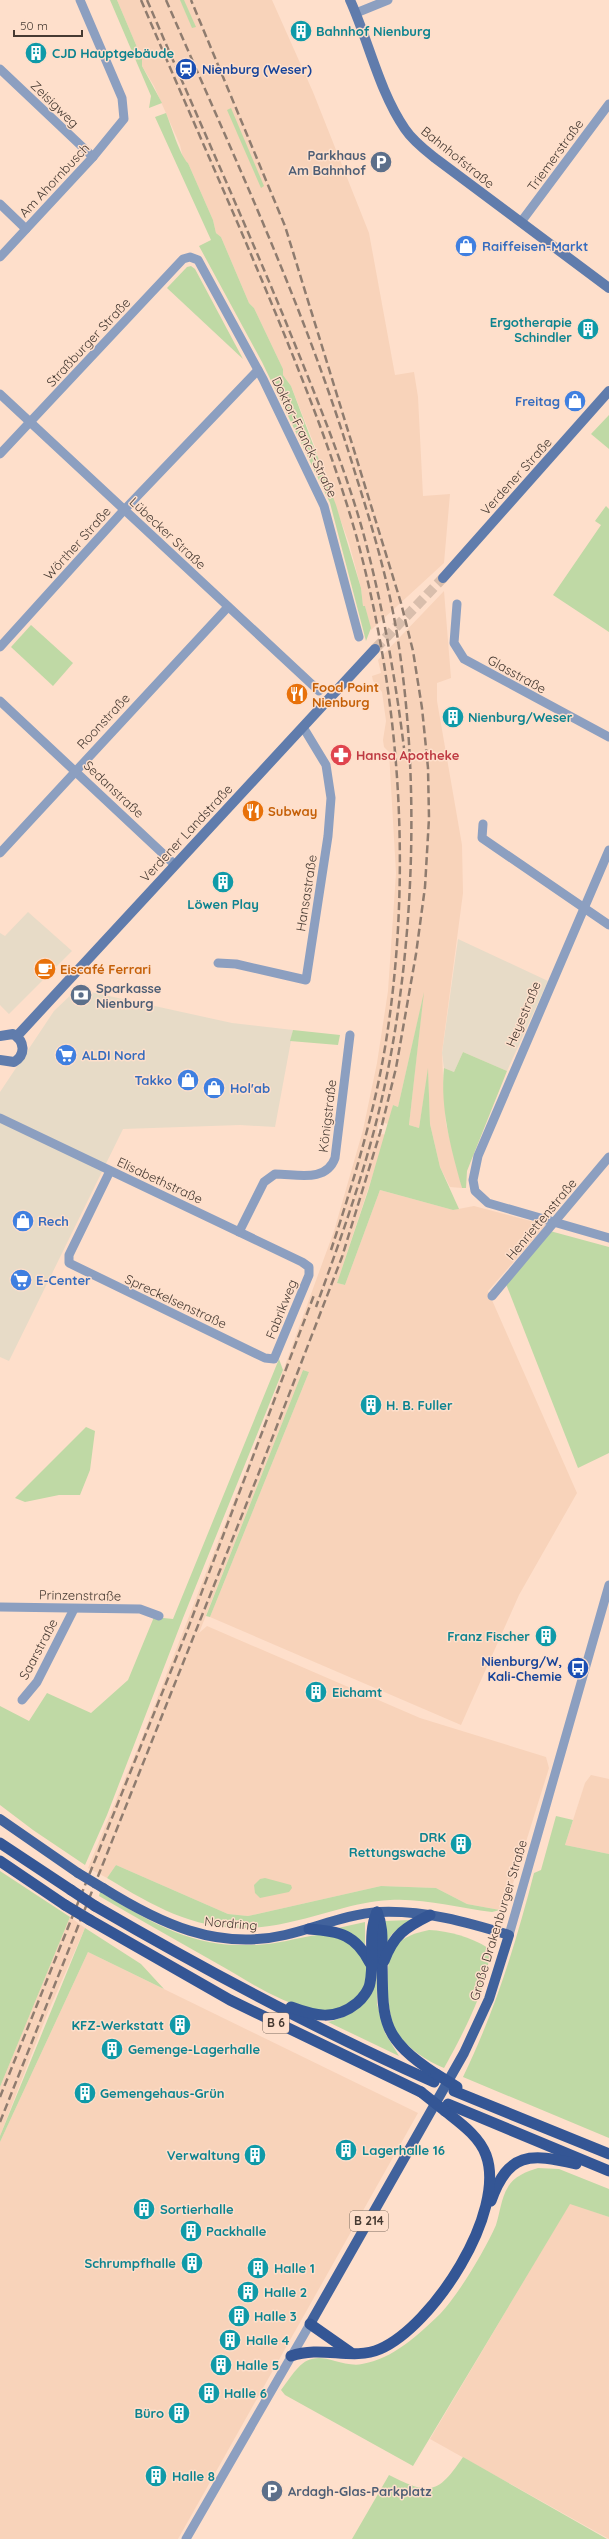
<svg xmlns="http://www.w3.org/2000/svg" width="609" height="2539" viewBox="0 0 609 2539" font-family="Quicksand,sans-serif">
<style>
.commercial{fill:#e7dbc7}
.built{fill:#f8d3ba}
.green{fill:#bfd9a5}
.lines{fill:none;stroke-linecap:round;stroke-linejoin:round}
.secondary-tunnel{stroke:#d9beac;stroke-width:10;stroke-dasharray:10 5;stroke-linecap:butt}
.minor{stroke:#8c9fc0;stroke-width:9}
.secondary{stroke:#607cac;stroke-width:10}
.primary{stroke:#41629c;stroke-width:10}
.trunk{stroke:#345695;stroke-width:11}
.rail{stroke:#8f7c6f;stroke-width:2.5;stroke-dasharray:8 4;stroke-linecap:butt}
.primary-bridge{stroke:#41629c;stroke-width:10}
.trunk-bridge{stroke:#345695;stroke-width:11}
.labels{text-anchor:middle;stroke-width:3;stroke-linejoin:round;paint-order:stroke}
.shield{fill:#fedfcb;stroke:#7d6c60;stroke-width:1}
.shield-label{font-size:12px;font-weight:bold;fill:#463a32}
.culture-label{font-size:13px;font-weight:bold;fill:#0d838f;stroke:#fedfcb;text-anchor:start}
.transit-label{font-size:13px;font-weight:bold;fill:#164399;stroke:#fedfcb;text-anchor:start}
.street-label{font-size:13px;fill:#463a32;stroke:#fedfcb}
.service-label{font-size:13px;font-weight:bold;fill:#4e5e75;stroke:#fedfcb;text-anchor:start}
.shop-label{font-size:13px;font-weight:bold;fill:#366cbe;stroke:#fedfcb;text-anchor:start}
.food-label{font-size:13px;font-weight:bold;fill:#c56008;stroke:#fedfcb;text-anchor:start}
.health-label{font-size:13px;font-weight:bold;fill:#be3a42;stroke:#fedfcb;text-anchor:start}
</style>
<rect width="100%" height="100%" fill="#fedfcb"/>
<g class="commercial">
<polygon points="28,912 72,951 9,1014 0,1005 0,933 5,936"/>
<polygon points="458,939 548,981 507,1071 463,1052 454,1072 444,1068 442,1053"/>
<polygon points="77,989 232,1023 293,1030 275,1127 240,1125 123,1129 9,1361 0,1357 0,1092 54,1011"/>
</g>
<g class="built">
<polygon points="117,0 272,0 313,92 369,233 395,375 414,372 418,397 423,496 450,494 444,563 371,630 365,606 363,607 361,588 349,543 319,461 316,449 291,386 283,375 283,369 254,308 249,303 221,237 216,233 213,220 188,163 183,158 180,145 154,86 142,66 142,59"/>
<polygon points="444,591 451,678 437,683 437,701 462,845 463,893 442,1052 443,1078 446,1124 462,1188 450,1187 440,1167 430,1124 428,1071 419,1128 409,1125 423,998 398,1107 393,1105 389,1124 379,1122 377,1133 386,1135 337,1283 345,1285 380,1190 453,1210 474,1206 546,1225 488,1291 577,1493 519,1595 461,1725 210,1617 309,1372 303,1370 199,1633 207,1626 420,1718 546,1757 549,1768 507,1903 500,1910 467,1904 436,1888 381,1886 248,1916 228,1914 116,1865 107,1878 88,1868 143,1735 264,1423 334,1231 363,1130 377,1063 388,991 396,873 389,752 384,747 383,740 386,721 382,692 373,681 372,676 381,673 378,660"/>
<polygon points="591,1775 609,1779 609,1854 565,1845 585,1783"/>
<polygon points="70,1917 85,1928 48,2012 0,2136 0,2087"/>
<polygon points="88,1952 418,2113 178,2539 0,2539 0,2142"/>
<polygon points="570,2203 609,2217 609,2539 430,2439"/>
</g>
<g class="green">
<polygon points="110,0 117,0 142,59 142,66 162,103 149,108 151,96"/>
<polygon points="180,0 184,0 196,27 192,28"/>
<polygon points="231,108 264,186 261,188 227,110"/>
<path d="M166,113c5,12 14,43 22,50l25,57 3,13 5,4 28,66 5,5 29,61v6l8,11 45,119 25,83 2,18h2l6,22 -5,13 -36,-138 -68,-141 -63,-116 12,-6 -56,-123z"/>
<polygon points="191,266 195,269 243,359 167,288 187,267"/>
<polygon points="609,415 609,449 591,434"/>
<polygon points="606,506 609,509 609,632 553,595 601,525 595,521"/>
<polygon points="31,625 73,663 53,686 11,647"/>
<polygon points="424,992 409,1125 419,1128 428,1068 430,1124 440,1167 459,1209 453,1210 380,1190 345,1285 337,1283 368,1191 393,1105 398,1107"/>
<polygon points="293,1030 340,1035 338,1045 290,1041"/>
<path d="M463,1052l44,19 -40,100 -1,17h-4c-11,-39 -22,-80 -18,-120l10,4z"/>
<polygon points="550,1231 609,1247 609,1453 578,1468 506,1284"/>
<polygon points="279,1359 283,1370 183,1618 107,1815 85,1865 33,1830 0,1805 0,1706 29,1721 47,1693 91,1713 128,1680 154,1617 173,1619"/>
<polygon points="303,1370 309,1372 210,1617 206,1616"/>
<polygon points="86,1427 95,1431 90,1470 80,1495 59,1495 25,1502 15,1498"/>
<path d="M556,1816l17,4 -8,25 44,9v284l-146,-61c32,-66 53,-134 71,-204l7,-3z"/>
<path d="M116,1865l112,49 20,2 133,-30 55,2 31,16 33,6 -8,2c-34,-4 -68,-14 -102,-12 -37,2 -69,16 -104,23 -73,16 -118,-8 -179,-45z"/>
<polygon points="0,1871 70,1917 0,2087"/>
<polygon points="265,1878 291,1885 292,1888 289,1892 260,1898 255,1893 254,1885 260,1879"/>
<path d="M100,1892c44,26 88,54 141,53 11,0 23,0 34,-2 24,-3 60,-19 80,4 8,9 16,23 11,36 -4,11 -22,29 -35,28 -41,0 -79,-28 -113,-47 -40,-23 -80,-45 -119,-68z"/>
<polygon points="410,1920 392,1934 385,1946 385,1921"/>
<polygon points="365,1922 365,1947 338,1928"/>
<polygon points="85,1928 141,1964 164,1989 88,1952 0,2142 0,2136"/>
<path d="M376,1929l1,75 8,29 14,23 -71,-34c53,-13 43,-48 48,-93z"/>
<path d="M429,1930c20,1 42,7 59,18 7,27 -30,95 -44,120 -19,-8 -37,-20 -48,-37 -9,-15 -13,-69 -2,-83 10,-12 21,-15 35,-18z"/>
<path d="M538,2168l21,1 50,20v28l-39,-13 -157,262 -128,-71 -4,-5c17,-22 23,-39 54,-29 8,2 19,5 27,3 31,-5 56,-29 78,-50 19,-20 45,-64 56,-89 4,-12 5,-27 12,-38 6,-11 18,-15 30,-19z"/>
<path d="M463,2457l144,82h-255l37,-64c41,21 49,19 74,-18z"/>
</g>
<g class="lines">
<polyline class="secondary-tunnel" points="375,649 443,578"/>
<g class="minor">
<polyline points="356,13 388,0"/>
<polyline points="0,69 93,157"/>
<polyline points="0,204 26,229"/>
<polyline points="521,222 609,104"/>
<polyline points="0,257 93,157 124,119 122,98 80,0"/>
<polyline points="0,394 319,691"/>
<polyline points="0,454 183,259 190,257 198,260 263,379 324,506 359,637"/>
<polyline points="457,604 454,643 464,659 609,737"/>
<polyline points="0,647 124,510 258,370"/>
<polyline points="0,701 174,864"/>
<polyline points="483,824 482,838 609,925"/>
<polyline points="609,850 478,1156 473,1180 475,1191 488,1203 609,1238"/>
<polyline points="0,853 227,608"/>
<polyline points="218,963 236,964 306,980 328,836 331,798 326,765 303,727"/>
<polyline points="0,1118 302,1262 309,1267 309,1275 274,1359 265,1358 69,1263 69,1255 110,1171"/>
<path d="M239,1232l25,-50 11,-8c22,0 51,9 60,-16l15,-123"/>
<polyline points="492,1296 609,1157"/>
<polyline points="0,1607 140,1609 159,1616"/>
<polyline points="22,1700 37,1682 74,1609"/>
<polyline points="509,1935 609,1585"/>
<polyline points="186,2539 310,2324"/>
</g>
<g class="secondary">
<path d="M350,0c19,42 29,91 55,129 8,12 20,21 30,29l174,130"/>
<polyline points="443,578 609,391"/>
<path d="M0,1036l13,-2c12,7 13,21 1,28l-14,-2"/>
<polyline points="17,1036 375,649"/>
</g>
<g class="primary">
<polyline points="0,1819 78,1873"/>
<path d="M103,1888c56,35 114,63 182,47 31,-7 62,-21 94,-23 45,-2 88,10 130,23l-20,64 -25,54 -154,271"/>
</g>
<g class="trunk">
<polyline points="0,1843 71,1890"/>
<polyline points="0,1861 65,1905"/>
<path d="M95,1906c110,64 222,124 339,176"/>
<path d="M377,1912c6,14 5,27 5,42 1,65 -4,82 54,120"/>
<polyline points="90,1920 230,2000 421,2092"/>
<path d="M309,1929c31,2 47,6 61,34"/>
<path d="M384,1961c10,-27 22,-34 46,-46"/>
<path d="M291,2007c24,9 44,14 66,-4 5,-4 12,-13 13,-20 5,-24 -3,-48 7,-71"/>
<polyline points="454,2091 609,2154"/>
<polyline points="448,2104 609,2171"/>
<path d="M491,2201c17,-49 39,-48 85,-37"/>
<polyline points="310,2324 350,2352"/>
<path d="M291,2356c31,-11 61,5 89,-7 53,-23 127,-137 106,-194 -7,-19 -26,-32 -41,-44"/>
</g>
<g class="rail">
<path d="M141,0c45,106 93,212 137,319 29,71 57,142 78,216 44,160 56,335 31,500 -11,73 -33,145 -56,215"/>
<path d="M147,0c45,105 92,209 136,315 29,72 59,143 80,217 19,71 32,143 41,216"/>
<path d="M166,0c68,157 141,312 190,476 16,50 31,101 40,152 25,148 19,324 -14,470 -16,71 -41,140 -66,209"/>
<polyline points="0,2097 187,1631 314,1295"/>
<polyline points="0,2122 258,1475 342,1257 380,1133 396,1068 416,954 425,887 429,818 428,768 422,708 413,651 401,603 285,226 191,0"/>
</g>
<polyline class="primary-bridge" points="78,1873 103,1888"/>
<g class="trunk-bridge">
<polyline points="71,1890 95,1906"/>
<polyline points="65,1905 90,1920"/>
<polyline points="436,2074 457,2087"/>
<polyline points="421,2092 445,2111"/>
</g>
</g>
<defs>
<g id="building-disc" transform="scale(1.15)"><circle r="9.5" fill="#0f9aa8" stroke="#fedfcb"/><path d="M-4-6H4V6H1V3H-1V6H-4ZM-2.5-4.3h1.7v1.8h-1.7ZM.8-4.3h1.7v1.8H.8ZM-2.5-1h1.7V.8h-1.7ZM.8-1h1.7V.8H.8Z" fill="#fff"/></g>
<g id="station-disc" transform="scale(1.15)"><circle r="9.5" fill="#1a4fb4" stroke="#fedfcb"/><path d="M-3-6H3Q5-6 5-4V2Q5 4 3 4L4.5 6H3L1.5 4h-3L-3 6H-4.5L-3 4Q-5 4-5 2V-4Q-5-6-3-6ZM-3.5-4v3h7v-3ZM-3.5 1v1.5H-2V1ZM2 1v1.5H3.5V1Z" fill="#fff"/></g>
<g id="parking-disc" transform="scale(1.15)"><circle r="9.5" fill="#5c6f8a" stroke="#fedfcb"/><path d="M-3.5-5.5H1a3.5 3.5 0 0 1 0 7H-1V5.5H-3.5ZM-1-3.4V-.6H.8a1.4 1.4 0 0 0 0-2.8Z" fill="#fff"/></g>
<g id="shop-disc" transform="scale(1.15)"><circle r="9.5" fill="#3f7fe0" stroke="#fedfcb"/><path d="M-5-2.5h2.3a2.7 3.5 0 0 1 5.4 0H5L5.5 6h-11ZM-1.5-2.5h3a1.5 2.3 0 0 0-3 0Z" fill="#fff"/></g>
<g id="restaurant-disc" transform="scale(1.15)"><circle r="9.5" fill="#e8710a" stroke="#fedfcb"/><path d="M-5-6h1v4h1v-4h1v4h1v-4h1v5L-1.5 .5V6h-2V.5L-5-1ZM5-6V6H3V1.5H1.5Q1.5-4 5-6Z" fill="#fff"/></g>
<g id="pharmacy-disc" transform="scale(1.15)"><circle r="9.5" fill="#e0444e" stroke="#fedfcb"/><path d="M-2-6h4v4h4v4h-4v4h-4v-4h-4v-4h4Z" fill="#fff"/></g>
<g id="cafe-disc" transform="scale(1.15)"><circle r="9.5" fill="#e8710a" stroke="#fedfcb"/><path d="M-5.5-4.5H6V0H3Q3 3.5 0 3.5H-2.5Q-5.5 3.5-5.5 0ZM3-3.2v2h1.7v-2ZM-6 4.5H4V6H-6Z" fill="#fff"/></g>
<g id="bank-disc" transform="scale(1.15)"><circle r="9.5" fill="#5c6f8a" stroke="#fedfcb"/><path d="M-6-4H6V4H-6ZM0-2.3a2.3 2.3 0 1 0 0 4.6a2.3 2.3 0 1 0 0-4.6Z" fill="#fff"/></g>
<g id="supermarket-disc" transform="scale(1.15)"><circle r="9.5" fill="#3f7fe0" stroke="#fedfcb"/><path d="M-6-5.5h2.5l.6 2H6L4.5 2H-2.5L-4.4-4H-6ZM-1.5 3.2a1.3 1.3 0 1 0 .1 0ZM3 3.2a1.3 1.3 0 1 0 .1 0Z" fill="#fff"/></g>
<g id="bus-disc" transform="scale(1.15)"><circle r="9.5" fill="#1a4fb4" stroke="#fedfcb"/><path d="M-5-6H5V4H4V6H2V4H-2V6H-4V4H-5ZM-3.5-4V0h7V-4ZM-3.5 1.2v1.5H-2V1.2ZM2 1.2v1.5H3.5V1.2Z" fill="#fff"/></g>
</defs>
<g fill-rule="evenodd">
<use href="#building-disc" x="301" y="31"/>
<use href="#building-disc" x="36" y="53"/>
<use href="#station-disc" x="186" y="69"/>
<use href="#parking-disc" x="381" y="162"/>
<use href="#shop-disc" x="466" y="246"/>
<use href="#building-disc" x="588" y="329"/>
<use href="#shop-disc" x="575" y="401"/>
<use href="#restaurant-disc" x="297" y="694"/>
<use href="#building-disc" x="453" y="717"/>
<use href="#pharmacy-disc" x="341" y="755"/>
<use href="#restaurant-disc" x="253" y="811"/>
<use href="#building-disc" x="223" y="882"/>
<use href="#cafe-disc" x="45" y="969"/>
<use href="#bank-disc" x="81" y="995"/>
<use href="#supermarket-disc" x="66" y="1055"/>
<use href="#shop-disc" x="188" y="1080"/>
<use href="#shop-disc" x="214" y="1088"/>
<use href="#shop-disc" x="23" y="1221"/>
<use href="#supermarket-disc" x="21" y="1280"/>
<use href="#building-disc" x="371" y="1405"/>
<use href="#building-disc" x="546" y="1636"/>
<use href="#bus-disc" x="578" y="1668"/>
<use href="#building-disc" x="316" y="1692"/>
<use href="#building-disc" x="461" y="1844"/>
<use href="#building-disc" x="180" y="2025"/>
<use href="#building-disc" x="112" y="2049"/>
<use href="#building-disc" x="85" y="2093"/>
<use href="#building-disc" x="346" y="2150"/>
<use href="#building-disc" x="255" y="2155"/>
<use href="#building-disc" x="144" y="2209"/>
<use href="#building-disc" x="191" y="2231"/>
<use href="#building-disc" x="192" y="2263"/>
<use href="#building-disc" x="258" y="2268"/>
<use href="#building-disc" x="248" y="2292"/>
<use href="#building-disc" x="239" y="2316"/>
<use href="#building-disc" x="230" y="2340"/>
<use href="#building-disc" x="221" y="2365"/>
<use href="#building-disc" x="209" y="2393"/>
<use href="#building-disc" x="179" y="2413"/>
<use href="#building-disc" x="156" y="2476"/>
<use href="#parking-disc" x="272" y="2491"/>
</g>
<g class="labels">
<g class="shield">
<rect x="263" y="2013" width="26" height="20" rx="3"/>
<rect x="350" y="2211" width="38" height="20" rx="3"/>
</g>
<g class="shield-label">
<text x="276" y="2027">B 6</text>
<text x="369" y="2225">B 214</text>
</g>
<g class="culture-label">
<text x="316" y="36">Bahnhof Nienburg</text>
<text x="52" y="58">CJD Hauptgebäude</text>
<text x="572" y="327" text-anchor="end">Ergotherapie<tspan x="572" dy="15">Schindler</tspan></text>
<text x="468" y="722">Nienburg/Weser</text>
<text x="223" y="909" text-anchor="middle">Löwen Play</text>
<text x="386" y="1410">H. B. Fuller</text>
<text x="530" y="1641" text-anchor="end">Franz Fischer</text>
<text x="332" y="1697">Eichamt</text>
<text x="446" y="1842" text-anchor="end">DRK<tspan x="446" dy="15">Rettungswache</tspan></text>
<text x="164" y="2030" text-anchor="end">KFZ-Werkstatt</text>
<text x="128" y="2054">Gemenge-Lagerhalle</text>
<text x="100" y="2098">Gemengehaus-Grün</text>
<text x="362" y="2155">Lagerhalle 16</text>
<text x="240" y="2160" text-anchor="end">Verwaltung</text>
<text x="160" y="2214">Sortierhalle</text>
<text x="206" y="2236">Packhalle</text>
<text x="176" y="2268" text-anchor="end">Schrumpfhalle</text>
<text x="274" y="2273">Halle 1</text>
<text x="264" y="2297">Halle 2</text>
<text x="254" y="2321">Halle 3</text>
<text x="246" y="2345">Halle 4</text>
<text x="236" y="2370">Halle 5</text>
<text x="224" y="2398">Halle 6</text>
<text x="164" y="2418" text-anchor="end">Büro</text>
<text x="172" y="2481">Halle 8</text>
</g>
<g class="transit-label">
<text x="202" y="74">Nienburg (Weser)</text>
<text x="562" y="1666" text-anchor="end">Nienburg/W,<tspan x="562" dy="15">Kali-Chemie</tspan></text>
</g>
<g class="street-label">
<text transform="translate(55 104) rotate(44)" y="5">Zeisigweg</text>
<text transform="translate(555 155) rotate(-54)" y="5">Triemerstraße</text>
<text transform="translate(458 157) rotate(39)" y="5">Bahnhofstraße</text>
<text transform="translate(54 180) rotate(-47)" y="5">Am Ahornbusch</text>
<text transform="translate(88 342) rotate(-47)" y="5">Straßburger Straße</text>
<text transform="translate(305 437) rotate(64)" y="5">Doktor-Franck-Straße</text>
<text transform="translate(516 476) rotate(-48)" y="5">Verdener Straße</text>
<text transform="translate(168 533) rotate(43)" y="5">Lübecker Straße</text>
<text transform="translate(77 543) rotate(-48)" y="5">Wörther Straße</text>
<text transform="translate(517 674) rotate(29)" y="5">Glasstraße</text>
<text transform="translate(103 721) rotate(-47)" y="5">Roonstraße</text>
<text transform="translate(114 789) rotate(43)" y="5">Sedanstraße</text>
<text transform="translate(186 833) rotate(-47)" y="5">Verdener Landstraße</text>
<text transform="translate(306 893) rotate(-81)" y="5">Hansastraße</text>
<text transform="translate(523 1014) rotate(-67)" y="5">Heyestraße</text>
<text transform="translate(327 1116) rotate(-83)" y="5">Königstraße</text>
<text transform="translate(160 1180) rotate(25)" y="5">Elisabethstraße</text>
<text transform="translate(541 1219) rotate(-50)" y="5">Henriettenstraße</text>
<text transform="translate(176 1301) rotate(25)" y="5">Spreckelsenstraße</text>
<text transform="translate(281 1309) rotate(-68)" y="5">Fabrikweg</text>
<text transform="translate(80 1595) rotate(1)" y="5">Prinzenstraße</text>
<text transform="translate(38 1649) rotate(-62)" y="5">Saarstraße</text>
<text transform="translate(498 1920) rotate(-73)" y="5">Große Drakenburger Straße</text>
<text transform="translate(231 1923) rotate(5)" y="5">Nordring</text>
</g>
<g class="service-label">
<text x="366" y="160" text-anchor="end">Parkhaus<tspan x="366" dy="15">Am Bahnhof</tspan></text>
<text x="96" y="993">Sparkasse<tspan x="96" dy="15">Nienburg</tspan></text>
<text x="288" y="2496">Ardagh-Glas-Parkplatz</text>
</g>
<g class="shop-label">
<text x="482" y="251">Raiffeisen-Markt</text>
<text x="560" y="406" text-anchor="end">Freitag</text>
<text x="82" y="1060">ALDI Nord</text>
<text x="172" y="1085" text-anchor="end">Takko</text>
<text x="230" y="1093">Hol'ab</text>
<text x="38" y="1226">Rech</text>
<text x="36" y="1285">E-Center</text>
</g>
<g class="food-label">
<text x="312" y="692">Food Point<tspan x="312" dy="15">Nienburg</tspan></text>
<text x="268" y="816">Subway</text>
<text x="60" y="974">Eiscafé Ferrari</text>
</g>
<g class="health-label">
<text x="356" y="760">Hansa Apotheke</text>
</g>
</g>
<path d="M14 30v6h68v-6" fill="none" stroke="#463a32" stroke-width="2"/>
<text x="20" y="30" font-size="12" fill="#463a32" stroke="#fedfcb" stroke-width="3" paint-order="stroke">50 m</text>
</svg>
